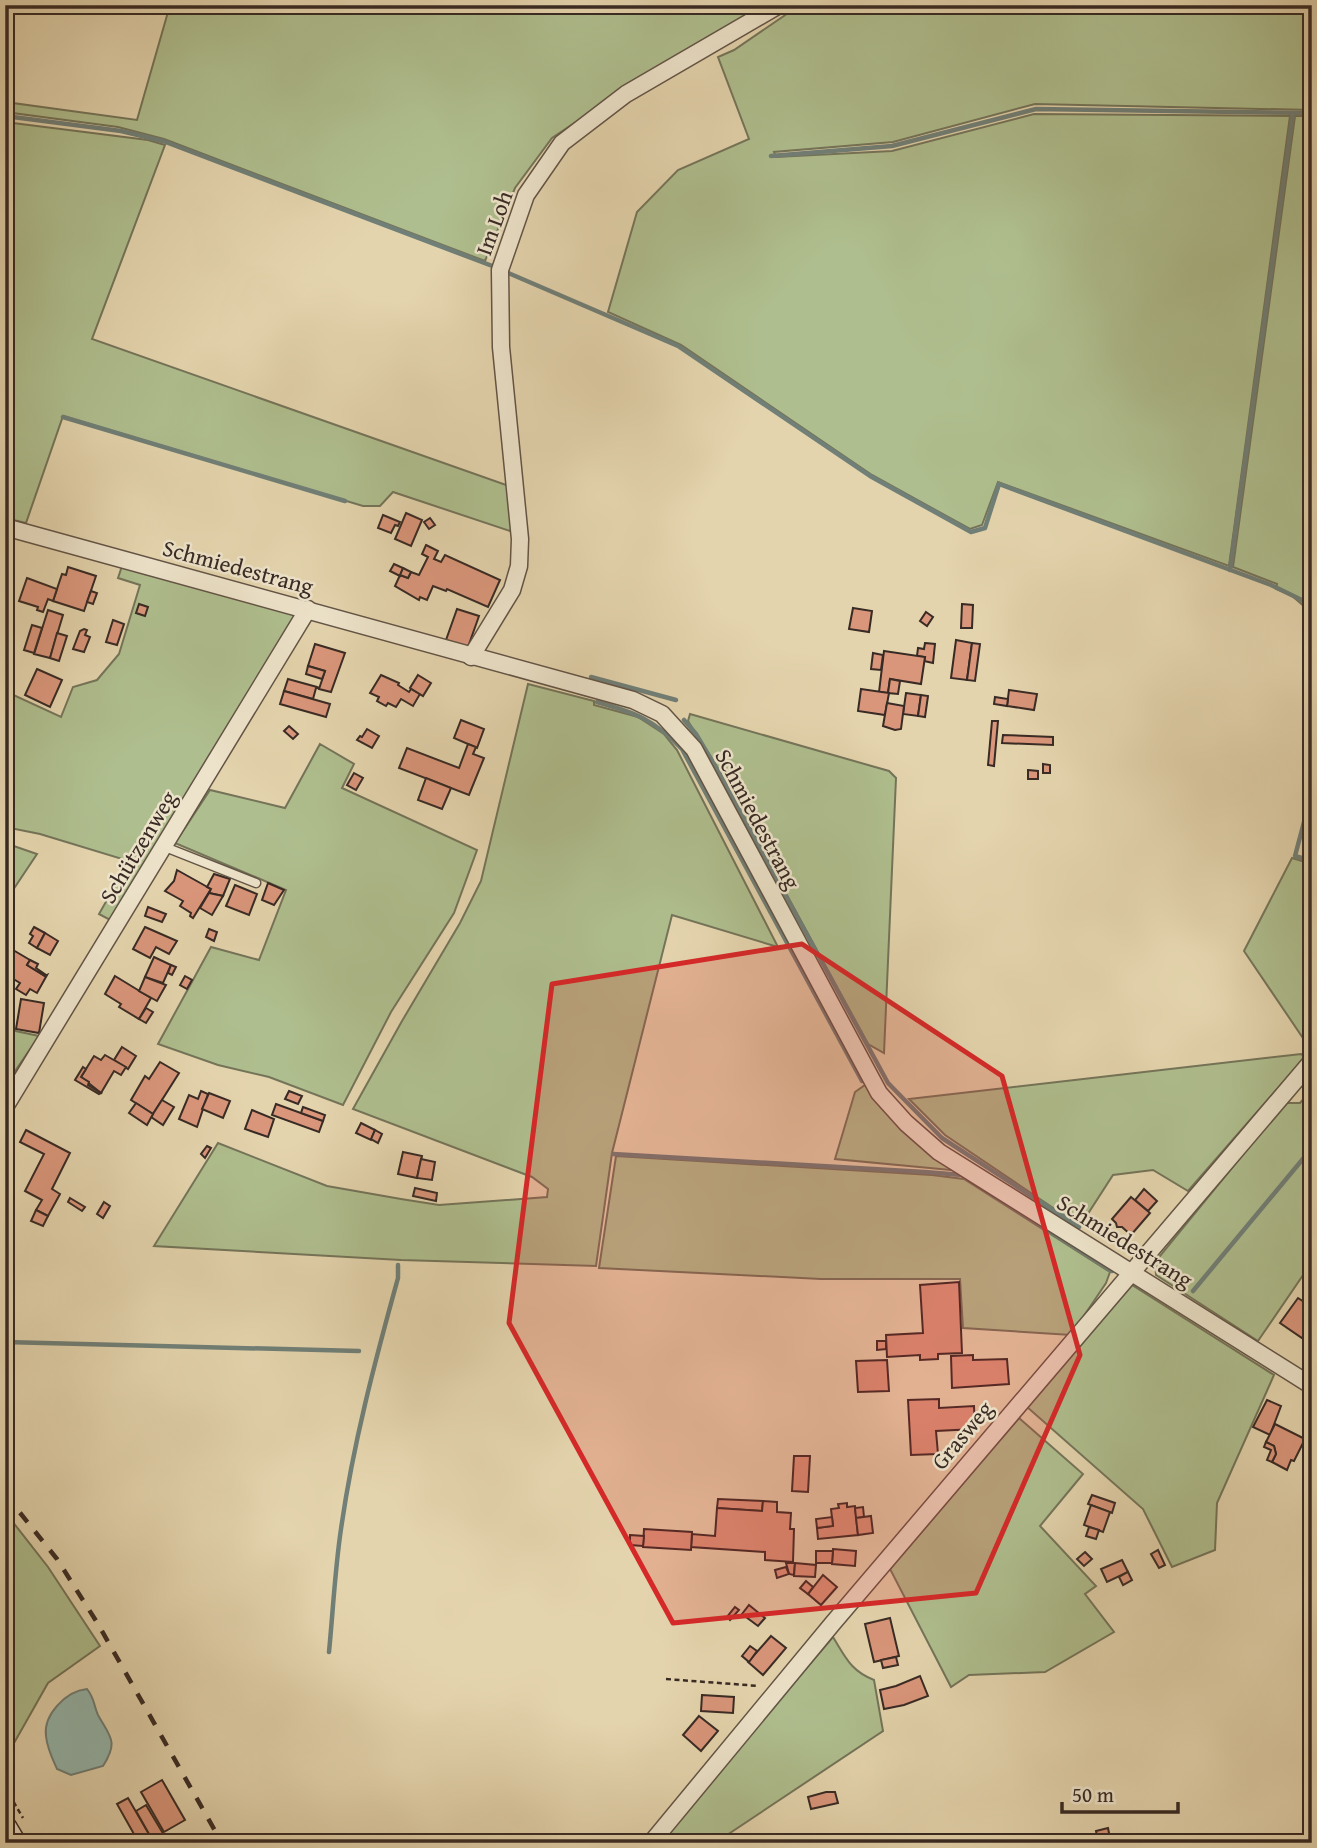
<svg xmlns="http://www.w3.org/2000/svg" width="1317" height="1848" viewBox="0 0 1317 1848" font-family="'Gentium Book Plus',serif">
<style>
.green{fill:#afbe8e;stroke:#747459;stroke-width:2}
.water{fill:#95b8ae;stroke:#707f77;stroke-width:2}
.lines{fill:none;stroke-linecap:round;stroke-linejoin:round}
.stream{stroke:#707f77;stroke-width:4.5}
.building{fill:#da967b;stroke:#382a24;stroke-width:2}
.service-casing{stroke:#635446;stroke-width:11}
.minor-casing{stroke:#635446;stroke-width:19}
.secondary-casing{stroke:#382a24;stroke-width:26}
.path{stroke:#382a24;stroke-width:2.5;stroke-dasharray:5 3.5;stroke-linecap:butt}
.service{stroke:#ede3ca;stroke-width:8}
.minor{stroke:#ede3ca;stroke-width:16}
.secondary{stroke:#ede3ca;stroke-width:23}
.rail{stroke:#382a24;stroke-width:4.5;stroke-dasharray:12 12;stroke-linecap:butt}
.marked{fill:#d62828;fill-opacity:0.2;stroke:#d62828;stroke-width:5;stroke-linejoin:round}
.labels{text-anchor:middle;stroke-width:5;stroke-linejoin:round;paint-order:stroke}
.street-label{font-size:23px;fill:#382a24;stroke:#ede3ca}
</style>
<rect width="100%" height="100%" fill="#e4d4ad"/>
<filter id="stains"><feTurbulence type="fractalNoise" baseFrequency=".00286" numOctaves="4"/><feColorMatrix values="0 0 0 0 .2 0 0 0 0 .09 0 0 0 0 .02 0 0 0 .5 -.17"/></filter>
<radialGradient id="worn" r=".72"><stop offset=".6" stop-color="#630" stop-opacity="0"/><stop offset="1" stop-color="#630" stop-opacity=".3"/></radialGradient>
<g class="green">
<polygon points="170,5 766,5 624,90 552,138 515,188 485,261 164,139 118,127 5,112 5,102 137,120"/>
<polygon points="800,5 1312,5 1312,110 1035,104 893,142 774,152 776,157 892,151 1034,114 1290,116 1229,566 998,482 982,525 970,529 872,475 681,345 608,312 637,212 678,170 749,139 718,57 734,50"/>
<polygon points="1295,116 1312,116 1312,613 1291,595 1276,589 1277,584 1233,567"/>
<polygon points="5,122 148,140 165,145 92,339 509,486 513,532 393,492 380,506 363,506 63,416 26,523 5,518"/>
<polygon points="123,563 300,613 112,921 99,914 129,861 40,834 5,827 5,691 61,717 73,687 97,680 119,654 140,585 118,578"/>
<polygon points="528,684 594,701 594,705 638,717 664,734 677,750 778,947 672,915 612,1153 596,1266 401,1260 154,1246 218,1143 327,1186 401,1199 439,1205 547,1197 548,1189 532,1177 353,1109 402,1021 460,923 481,881"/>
<polygon points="690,714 889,771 896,778 884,1053 868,1044 716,765 688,721"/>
<polygon points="320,744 354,764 342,788 477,850 454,913 391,1012 343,1105 269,1077 218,1065 158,1044 211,947 259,960 286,890 175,843 210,790 285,808"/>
<polygon points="5,843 37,854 5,902"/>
<polygon points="1292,858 1312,864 1312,1043 1309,1047 1244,951"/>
<polygon points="5,1013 10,1014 8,1027 11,1030 39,1036 5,1086"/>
<polygon points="1301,1054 1305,1057 1188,1191 1153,1170 1113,1175 1080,1226 945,1135 909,1099"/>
<polygon points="865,1085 875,1099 961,1171 835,1159 855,1092"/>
<polygon points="1312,1085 1312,1262 1258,1341 1156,1275 1155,1262 1285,1103 1300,1103 1309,1093"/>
<polygon points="616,1156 932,1175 964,1179 1110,1272 1106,1283 1071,1335 963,1328 960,1279 821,1279 599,1268"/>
<polygon points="1132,1285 1274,1375 1217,1503 1215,1550 1172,1567 1143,1509 1027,1407"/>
<polygon points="1019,1418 1083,1474 1040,1526 1096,1586 1085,1594 1114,1632 1045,1672 969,1675 951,1687 890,1569"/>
<polygon points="5,1512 48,1567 100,1646 48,1683 5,1759"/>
<path d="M833,1637c13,21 18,34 41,43l9,51 -168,112h-59z"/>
</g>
<path class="water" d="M87,1689c8,10 6,15 11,26 12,22 21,26 5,51l-32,9 -14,-6c-5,-11 -10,-21 -11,-33 -3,-21 20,-45 41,-47z"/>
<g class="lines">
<g class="stream">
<polyline points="5,116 121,131 163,141 495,267"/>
<polyline points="771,156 892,146 1036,109 1312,113"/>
<polyline points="506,272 678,346 870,476 971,532 985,528 999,484 1271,585 1312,605"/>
<polyline points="63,417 345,501"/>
<polyline points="1230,570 1293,113"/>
<polyline points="591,677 676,700"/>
<path d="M597,702c39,11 56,17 85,47l180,332"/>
<polyline points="684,720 696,734 715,766 888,1083 942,1138 1079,1227"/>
<polyline points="1312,792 1295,856 1312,861"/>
<polyline points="613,1154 925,1172 962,1175 966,1178"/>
<polyline points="989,1192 1112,1271"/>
<polyline points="1193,1291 1312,1148"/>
<polyline points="5,1342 359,1351"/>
<path d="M329,1652c4,-41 6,-83 12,-123 12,-85 34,-168 57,-251v-13"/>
</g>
</g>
<g class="building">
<polygon points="406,513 422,520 411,546 395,539"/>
<polygon points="383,515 400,522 398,526 395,525 391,533 378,528"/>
<polygon points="430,518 435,525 429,529 424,522"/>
<polygon points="426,545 438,551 434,559 441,562 445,555 500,580 488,607 447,589 446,591 433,586 427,600 420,597 419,600 395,586 400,575 408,578 411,572 419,575 428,557 422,554"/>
<polygon points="394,564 403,568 400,576 390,571"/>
<polygon points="68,567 96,576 84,611 53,601 62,574 66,575"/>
<polygon points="403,568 411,572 408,578 400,575"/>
<polygon points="27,578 57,589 53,601 48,599 43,612 37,610 38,607 19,601"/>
<polygon points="91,591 97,593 93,604 87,602"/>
<polygon points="139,604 148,607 145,616 136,613"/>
<polygon points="962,604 973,605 972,628 961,628"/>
<polygon points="853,608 872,611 869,632 849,629"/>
<polygon points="457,609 479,616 468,647 446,640"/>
<polygon points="48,610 63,615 50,658 34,654"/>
<polygon points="926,612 933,617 927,626 920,621"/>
<polygon points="113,620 124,624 117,645 106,642"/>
<polygon points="32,625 42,628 34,653 24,650"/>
<polygon points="84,629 87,630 85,635 90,637 84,652 73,649 80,631"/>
<polygon points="57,633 67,636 59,661 50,658"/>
<polygon points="956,640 972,643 967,680 951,678"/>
<polygon points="925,643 935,644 933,663 924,661 925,657 917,656 918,648 924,649"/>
<polygon points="972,643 980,644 975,681 967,680"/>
<polygon points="315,644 345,653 331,692 319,689 325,671 308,666"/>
<polygon points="884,651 925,657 921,684 890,679 888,693 879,692"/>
<polygon points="873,653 883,655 881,670 871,669"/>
<polygon points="308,666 325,671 322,679 306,674"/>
<polygon points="37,669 62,680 50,707 25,695"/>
<polygon points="381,675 399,683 398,685 409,692 411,689 420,694 413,706 401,699 396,707 388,703 386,706 377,701 379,697 370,693"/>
<polygon points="418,675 431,683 423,696 410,688"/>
<polygon points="288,679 317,687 319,688 316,688 313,699 284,691"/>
<polygon points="890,679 900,681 898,694 888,693"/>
<polygon points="861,689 889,693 885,715 858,711"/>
<polygon points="1009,690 1037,694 1034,710 1007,706"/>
<polygon points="284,691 330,704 326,717 280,704"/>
<polygon points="906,693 921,695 918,716 903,714"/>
<polygon points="921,695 928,696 925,717 918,716"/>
<polygon points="995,697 1008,699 1007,706 994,704"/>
<polygon points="887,703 904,706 901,729 895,730 883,726"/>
<polygon points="461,720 484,729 477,748 454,738"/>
<polygon points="992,721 998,721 994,766 988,765"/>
<polygon points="289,726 298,734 293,739 284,731"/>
<polygon points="367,729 379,736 372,748 357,740 360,736 362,737"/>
<polygon points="1003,735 1053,737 1053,745 1002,743"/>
<polygon points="468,744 476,747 473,754 484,758 469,795 399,768 407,748 459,768"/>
<polygon points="1043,764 1050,765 1050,773 1043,773"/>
<polygon points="1028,770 1038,771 1038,779 1028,779"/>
<polygon points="354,773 363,778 356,790 347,785"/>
<polygon points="426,778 451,788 442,809 418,800"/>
<polygon points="177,870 211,889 193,918 190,916 191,913 180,906 183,901 165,891 174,881"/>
<polygon points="214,874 230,879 223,896 209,893 211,889 207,887"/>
<polygon points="268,883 284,890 274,905 262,900"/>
<polygon points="235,885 257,894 249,915 226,906"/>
<polygon points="209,893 223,896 212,915 200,908"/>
<polygon points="148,907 166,914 162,922 145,916"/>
<polygon points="34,927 45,933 37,948 29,943 33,936 30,934"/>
<polygon points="145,927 177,941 169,954 156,947 150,958 133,949"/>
<polygon points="209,929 217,932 214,941 206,937"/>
<polygon points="45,933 58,941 50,955 37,948"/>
<polygon points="8,947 30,960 27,965 45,976 47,975 37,993 30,989 26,995 16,989 20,983 5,974 5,952"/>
<polygon points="154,957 171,965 163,983 145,977"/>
<polygon points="30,960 38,964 36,968 46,975 45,976 27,965"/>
<polygon points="171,965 176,967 172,975 168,973"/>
<polygon points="115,976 151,998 139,1019 119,1007 121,1004 105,994"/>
<polygon points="185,976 192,980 187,989 180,985"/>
<polygon points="145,977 166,985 157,1001 139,991"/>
<polygon points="21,999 44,1003 39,1033 16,1029"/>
<polygon points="146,1008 153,1012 146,1023 139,1019"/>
<polygon points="122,1047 136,1056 128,1069 114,1060"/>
<polygon points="105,1055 126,1067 121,1075 114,1071 101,1093 81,1077 94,1056 101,1060"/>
<polygon points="160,1062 179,1073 153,1114 131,1100 145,1076 149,1079"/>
<polygon points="83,1067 86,1069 81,1077 89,1082 88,1085 101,1093 99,1094 75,1080"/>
<polygon points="201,1091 208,1094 197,1127 179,1119 189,1095 198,1099"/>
<polygon points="289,1091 302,1096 298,1104 285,1099"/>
<polygon points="209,1093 230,1101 223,1118 202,1109"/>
<polygon points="162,1100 174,1107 163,1125 151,1117"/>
<polygon points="136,1103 153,1114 147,1125 129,1113"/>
<polygon points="276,1104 323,1121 319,1132 272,1115"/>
<polygon points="303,1107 325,1115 323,1121 301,1113"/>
<polygon points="252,1110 274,1119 268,1137 245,1129"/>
<polygon points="361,1123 375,1130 371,1140 356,1133"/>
<polygon points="26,1130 70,1153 52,1189 60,1194 48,1216 36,1210 42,1200 25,1191 44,1154 20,1142"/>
<polygon points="375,1130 382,1134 378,1143 371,1139"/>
<polygon points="207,1146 211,1148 205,1158 201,1154"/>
<polygon points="403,1152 422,1156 417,1178 398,1174"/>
<polygon points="421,1159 435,1162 432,1180 417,1178"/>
<polygon points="415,1188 437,1193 436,1201 413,1196"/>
<polygon points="1144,1189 1157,1201 1148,1211 1135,1200"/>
<polygon points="1131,1197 1150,1213 1131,1235 1122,1227 1117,1227 1116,1223 1112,1219"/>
<polygon points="70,1198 85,1207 82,1211 68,1202"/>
<polygon points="5,1202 12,1205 6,1218 5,1218"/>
<polygon points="104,1202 110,1206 103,1218 97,1214"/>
<polygon points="36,1210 48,1216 43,1226 31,1221"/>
<polygon points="959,1282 962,1353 938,1354 938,1359 920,1360 920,1355 887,1357 886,1335 923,1333 920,1285"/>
<polygon points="1298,1298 1312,1307 1312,1324 1302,1338 1280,1323"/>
<polygon points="877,1341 886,1341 886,1349 877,1350"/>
<polygon points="973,1355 973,1360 1007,1359 1009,1384 952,1388 951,1356"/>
<polygon points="887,1360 889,1391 858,1392 856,1361"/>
<polygon points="939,1399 939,1408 974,1406 975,1429 936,1431 938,1454 911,1455 908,1400"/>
<polygon points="1267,1400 1281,1406 1270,1435 1253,1427"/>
<polygon points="1275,1424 1305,1439 1294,1461 1291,1460 1287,1470 1272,1462 1276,1454 1274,1446 1266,1442"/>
<polygon points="1266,1442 1274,1446 1276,1454 1272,1462 1267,1460 1271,1450 1264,1447"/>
<polygon points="794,1456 810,1456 808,1492 792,1491"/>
<polygon points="1092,1495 1115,1503 1112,1513 1088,1504"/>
<polygon points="718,1499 763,1501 762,1511 717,1508"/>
<polygon points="763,1501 777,1502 777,1512 791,1513 790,1529 794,1529 793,1562 765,1560 765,1552 691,1547 692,1534 715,1536 717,1508 762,1511"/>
<polygon points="847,1503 847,1507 855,1506 858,1535 818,1539 817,1528 833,1526 831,1509 839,1508 838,1504"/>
<polygon points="1091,1505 1110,1512 1103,1532 1084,1525"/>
<polygon points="863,1507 864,1517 856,1518 855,1508"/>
<polygon points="871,1516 873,1533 858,1535 856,1518"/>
<polygon points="832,1517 833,1526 817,1528 816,1519"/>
<polygon points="1089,1527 1099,1530 1096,1539 1086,1536"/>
<polygon points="644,1529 692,1532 691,1550 643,1547"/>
<polygon points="630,1535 644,1536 643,1546 630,1545"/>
<polygon points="833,1549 856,1551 855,1566 832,1564"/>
<polygon points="1158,1550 1165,1565 1159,1568 1151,1554"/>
<polygon points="816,1551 833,1551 832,1563 816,1563"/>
<polygon points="1085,1552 1092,1559 1084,1566 1077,1559"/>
<polygon points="1122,1560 1128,1572 1107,1582 1101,1569"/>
<polygon points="786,1563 795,1563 794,1575 789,1574"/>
<polygon points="795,1563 816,1565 815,1577 794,1576"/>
<polygon points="786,1567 789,1574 777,1578 775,1570"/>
<polygon points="1128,1572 1132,1580 1123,1585 1119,1577"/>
<polygon points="823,1575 837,1587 821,1605 808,1594"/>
<polygon points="806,1581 813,1587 808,1594 800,1588"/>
<polygon points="749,1605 765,1618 758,1626 742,1614"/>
<polygon points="735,1607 739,1610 730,1620 727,1617"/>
<polygon points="890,1618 899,1656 874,1662 865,1624"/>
<polygon points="771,1636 786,1648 763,1675 748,1662"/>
<polygon points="750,1646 757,1651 749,1662 742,1656"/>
<polygon points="896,1657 898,1665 883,1668 881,1660"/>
<polygon points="920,1676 928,1696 904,1705 884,1709 880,1690 896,1686"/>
<polygon points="702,1695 734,1697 733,1713 701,1711"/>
<polygon points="699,1716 718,1731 701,1751 683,1735"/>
<polygon points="162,1780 185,1820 164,1832 141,1792"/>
<polygon points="826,1792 835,1792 838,1803 811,1809 808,1797"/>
<polygon points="128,1798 153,1841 149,1843 139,1843 117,1804"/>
<polygon points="146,1805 164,1835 153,1841 136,1811"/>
<polygon points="1108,1828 1110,1838 1098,1841 1096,1831"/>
</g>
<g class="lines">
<g class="service-casing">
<polyline id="service" points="165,847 256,883"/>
</g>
<g class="minor-casing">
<g id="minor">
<polyline points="5,527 633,700 662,714 694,749 879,1093 906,1123 939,1152 1312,1386"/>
<polyline points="471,657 512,590 519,566 520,539 501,347 500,270 526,195 562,143 626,94 779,5"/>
<polyline points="5,1107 308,609"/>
<polyline points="651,1843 833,1623 1312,1061"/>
</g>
</g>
<g class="secondary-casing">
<polyline id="secondary" points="5,1828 14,1843"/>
</g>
<g class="path">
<polyline points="666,1679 759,1686"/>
<polyline points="5,1787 23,1818"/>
</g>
<use href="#service" class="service"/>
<use href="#minor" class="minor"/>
<use href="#secondary" class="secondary"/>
<polyline class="rail" points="5,1494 57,1559 98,1624 222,1843"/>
</g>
<path class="marked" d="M802,944l200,132 78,279 -104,238 -303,30 -164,-300 43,-339z"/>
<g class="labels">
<g class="street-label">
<text transform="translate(494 223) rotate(-70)" y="8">Im Loh</text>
<text transform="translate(238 567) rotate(15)" y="8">Schmiedestrang</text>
<text transform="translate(758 819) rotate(62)" y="8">Schmiedestrang</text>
<text transform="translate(138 847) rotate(-59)" y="8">Schützenweg</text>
<text transform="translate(1125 1241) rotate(32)" y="8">Schmiedestrang</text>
<text transform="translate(962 1435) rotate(-50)" y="8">Grasweg</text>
</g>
</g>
<rect width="1317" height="1848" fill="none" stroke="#e4d4ad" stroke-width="28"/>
<rect x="7" y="7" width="1303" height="1834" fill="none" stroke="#382a24" stroke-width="3.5"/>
<rect x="14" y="14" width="1289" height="1820" fill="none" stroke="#382a24" stroke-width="2"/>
<path d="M1062 1802v10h116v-10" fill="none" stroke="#382a24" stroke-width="3.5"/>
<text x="1072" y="1802" font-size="21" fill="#382a24" stroke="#ede3ca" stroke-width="5" paint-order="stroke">50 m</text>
<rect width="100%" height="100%" filter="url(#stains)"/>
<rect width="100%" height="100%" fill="url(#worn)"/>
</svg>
